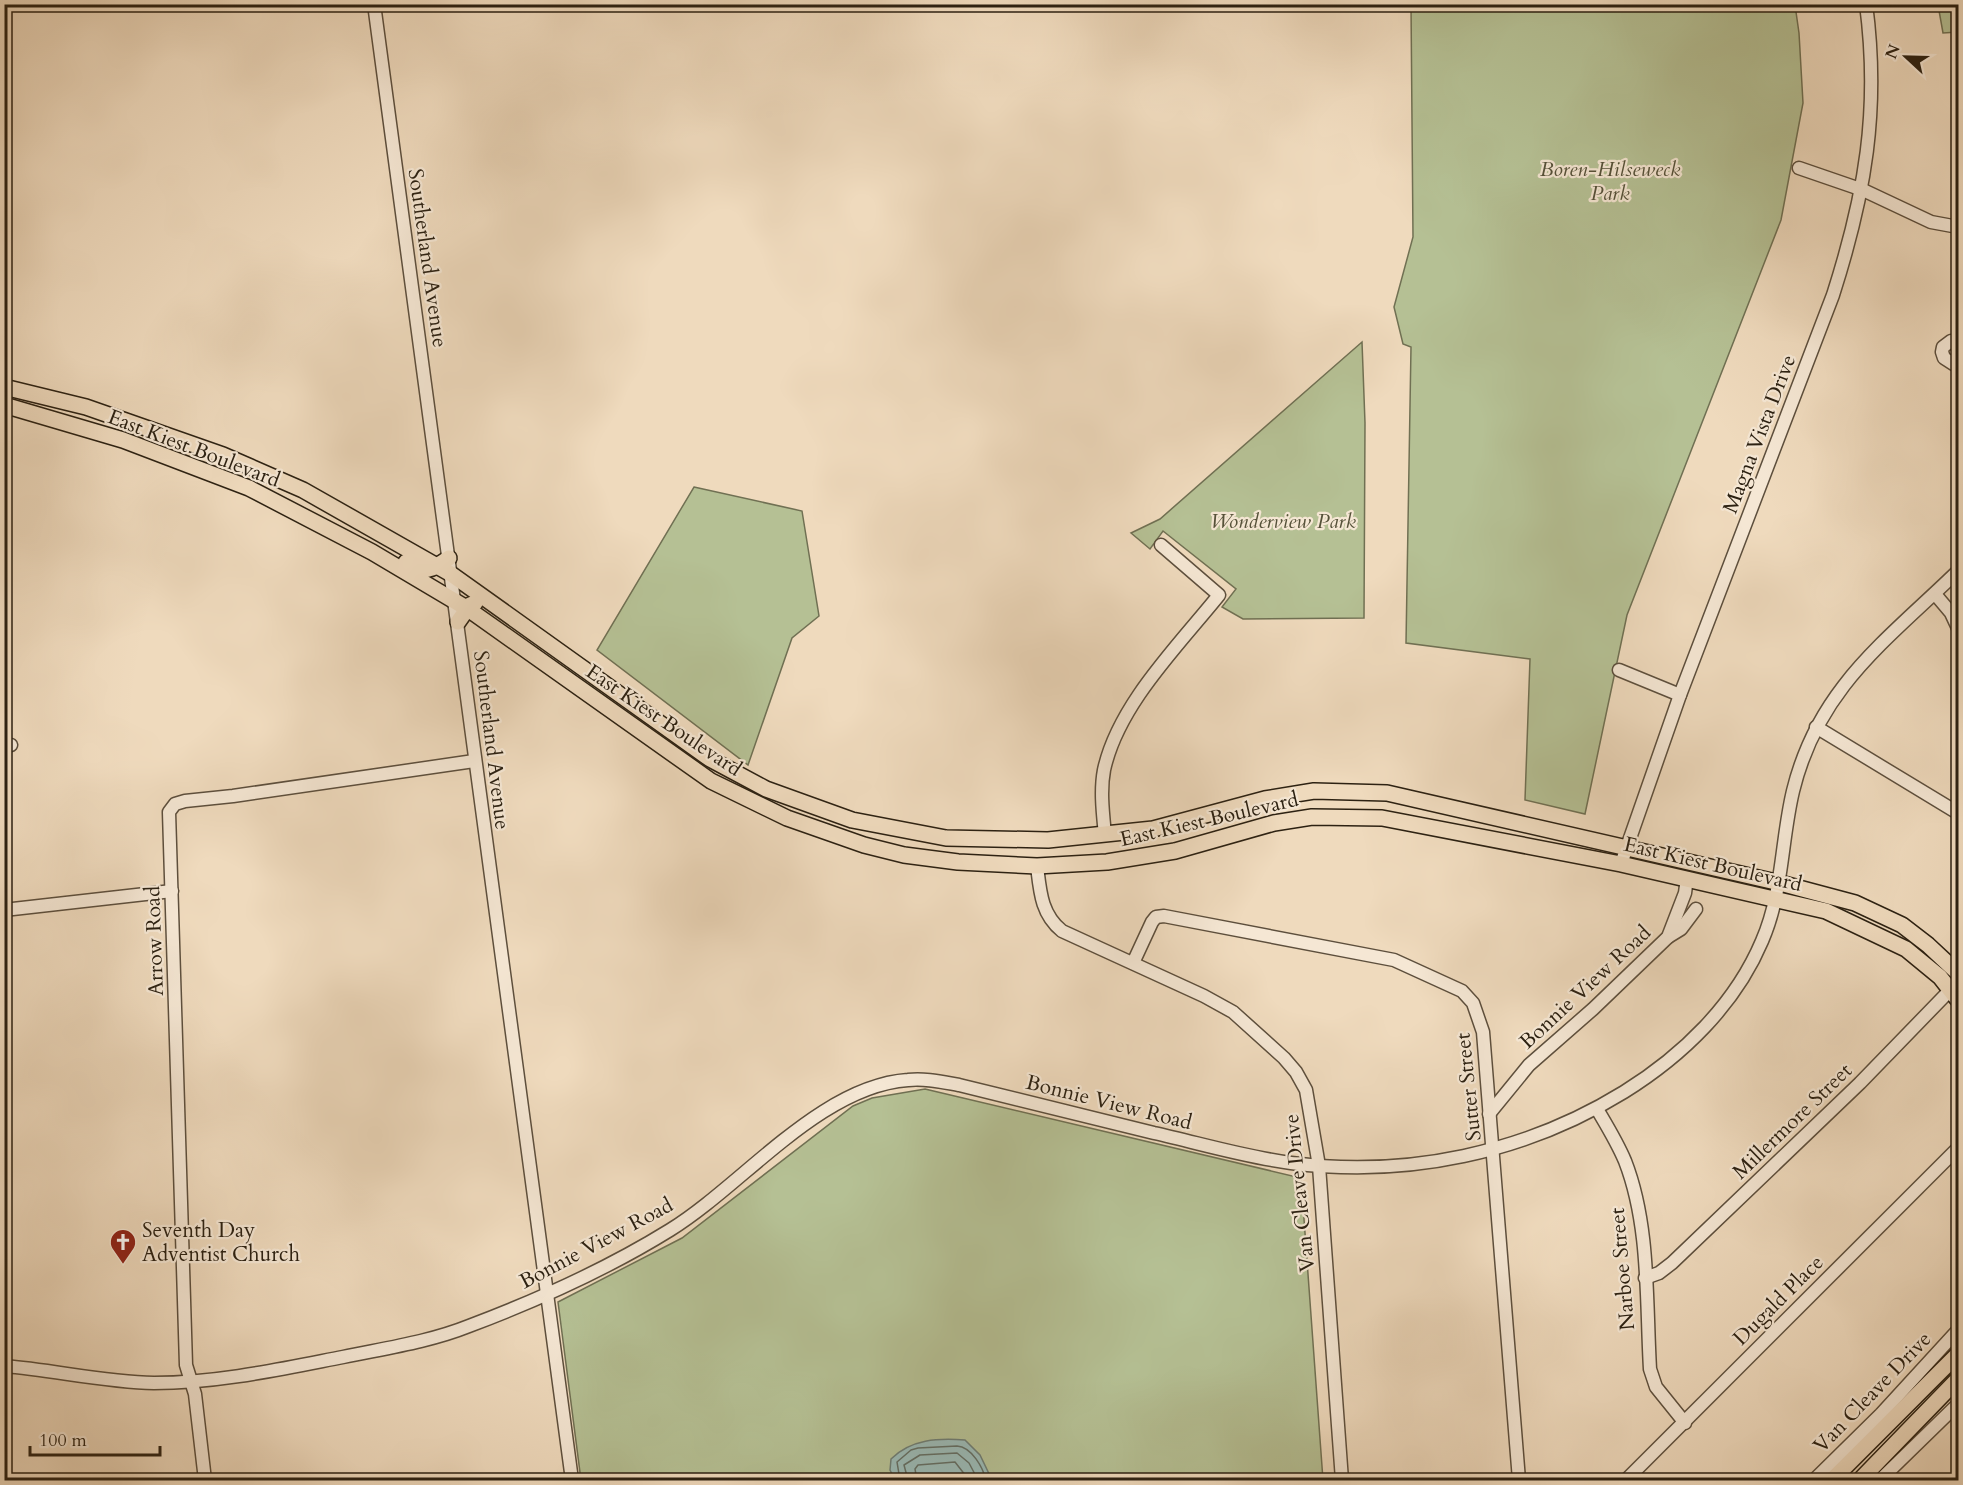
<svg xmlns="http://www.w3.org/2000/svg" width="1963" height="1485" viewBox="0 0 1963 1485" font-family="Cardo,serif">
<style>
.green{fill:#b5c094;stroke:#707053;stroke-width:1.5}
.water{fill:#9abab6;stroke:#6e7d74;stroke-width:1.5}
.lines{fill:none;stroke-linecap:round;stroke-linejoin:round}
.shore{stroke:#636e64;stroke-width:1.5}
.minor-casing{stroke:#5d4f3d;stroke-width:15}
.major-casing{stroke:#2c2112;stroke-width:18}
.minor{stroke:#f5e7d4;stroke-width:12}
.major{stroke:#efdabd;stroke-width:15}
.labels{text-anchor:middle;stroke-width:4.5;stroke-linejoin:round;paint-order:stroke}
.park-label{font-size:21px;font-style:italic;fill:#555139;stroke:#f5e7d4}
.street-label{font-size:21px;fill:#2c2112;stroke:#f5e7d4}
.poi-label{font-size:21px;fill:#2c2112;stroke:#f5e7d4;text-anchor:start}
</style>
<rect width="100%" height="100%" fill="#efdabd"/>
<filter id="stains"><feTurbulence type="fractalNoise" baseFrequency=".00333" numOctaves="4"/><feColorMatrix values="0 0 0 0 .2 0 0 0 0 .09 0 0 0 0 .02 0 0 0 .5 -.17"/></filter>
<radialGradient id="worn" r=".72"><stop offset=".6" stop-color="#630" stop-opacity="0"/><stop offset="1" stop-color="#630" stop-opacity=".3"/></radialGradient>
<g class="green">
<polygon points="1411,5 1795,5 1799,33 1803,103 1781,220 1627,615 1585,814 1525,800 1530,659 1406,643 1411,347 1403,344 1394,307 1413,237"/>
<polygon points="1938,5 1958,5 1958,32 1943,33"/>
<polygon points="1362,342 1365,423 1364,618 1243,619 1222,607 1236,589 1163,531 1150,549 1131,533 1160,519"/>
<polygon points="694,487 802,511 819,616 792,638 748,765 597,650"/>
<polygon points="925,1089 1301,1178 1323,1480 581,1480 558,1302 682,1238 853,1106 872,1098"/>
</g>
<path class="water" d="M965,1440l15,15 12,25h-97l-5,-10 1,-11c20,-20 47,-21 74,-19z"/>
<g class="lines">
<g class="shore">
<path d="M900,1480l-3,-18 14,-12 7,-2 39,-2c15,1 26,22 29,34"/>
<polyline points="908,1480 904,1465 920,1455 957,1453 969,1463 978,1480"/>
<polyline points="917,1480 915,1469 918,1465 955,1462 969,1480"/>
</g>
<g class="minor-casing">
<g id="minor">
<polyline points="374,4 572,1480"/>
<polyline points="1799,168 1863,190 1931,222 1958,227"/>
<polyline points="1958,343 1951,341 1943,347 1942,352 1944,358 1958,367"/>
<polyline points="1935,594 1951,613 1958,628"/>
<polyline points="1619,670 1680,695"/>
<polyline points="1816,727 1958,813"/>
<polyline points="4,746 11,745"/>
<path d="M1105,835c-2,-21 -5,-44 -1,-65 14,-65 74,-124 115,-175l-58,-50"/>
<path d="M1621,864l59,-169 153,-400c32,-100 47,-185 33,-291"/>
<path d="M1037,866c3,25 4,48 25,65l142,65 29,16 51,46 12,14 10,18 13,76 23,314"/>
<polyline points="4,910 172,891"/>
<polyline points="1668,937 1681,929 1696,909"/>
<polyline points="1133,963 1152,922 1156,917 1164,916 1394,960 1462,991 1473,1003 1483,1032 1519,1480"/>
<path d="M1597,1109c10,17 20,33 28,52 25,64 21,140 25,208l6,18 29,36"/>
<polyline points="1489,1114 1529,1065 1593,1009 1668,937 1685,893 1687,878"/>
<polyline points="1645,1278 1659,1273 1672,1263 1860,1083 1958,982"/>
<path d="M4,1366c50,4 99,16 150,17 64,0 127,-14 189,-26 43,-9 86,-15 126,-31 69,-26 138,-57 201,-96 73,-45 150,-144 238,-150 17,-2 34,2 51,5 65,16 130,32 195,48 45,10 91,24 137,30 116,15 234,-10 333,-71 58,-36 111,-87 138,-151 21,-48 19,-100 31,-150 25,-103 93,-150 165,-220"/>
<polyline points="205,1480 195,1394 186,1365 169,812 175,804 185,801 233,796 474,761"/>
<polyline points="1626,1480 1958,1148"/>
<polyline points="1814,1480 1881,1414 1958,1330"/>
<polyline points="1880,1480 1958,1404"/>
</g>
</g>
<g class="major-casing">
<g id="major">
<polyline points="4,387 86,407 126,421 223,455 303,490 451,574 710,759 766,789 852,820 946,838 1048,840 1153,829 1265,799 1314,791 1387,793 1780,883 1855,903 1902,925 1928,945 1958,973"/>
<polyline points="4,405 123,440 249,488 372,552 468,609 711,781 787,818 864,845 904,855 958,862 1037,866 1107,862 1175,851 1274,823 1312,817 1382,818 1621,864 1826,911 1906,949 1940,977 1958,1000"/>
<path d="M406,562c20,12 24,9 43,-4"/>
<polyline points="458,622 470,605 475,603"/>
<polyline points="1832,1480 1958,1354"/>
<polyline points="1860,1480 1958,1379"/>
</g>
</g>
<use href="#minor" class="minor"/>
<use href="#major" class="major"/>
</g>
<defs>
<g id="church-pin" transform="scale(1.35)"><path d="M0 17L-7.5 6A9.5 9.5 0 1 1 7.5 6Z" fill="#8f2418" stroke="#f5e7d4"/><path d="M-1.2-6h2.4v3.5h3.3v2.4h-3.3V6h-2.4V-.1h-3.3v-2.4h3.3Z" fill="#fff"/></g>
</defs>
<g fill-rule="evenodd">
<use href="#church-pin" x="123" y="1242"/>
</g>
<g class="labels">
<g class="park-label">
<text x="1610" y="176">Boren-Hilseweck<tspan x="1610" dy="24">Park</tspan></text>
<text x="1283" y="528">Wonderview Park</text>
</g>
<g class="street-label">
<text transform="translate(428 258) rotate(82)" y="7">Southerland Avenue</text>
<text transform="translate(1759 434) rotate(-69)" y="7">Magna Vista Drive</text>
<text transform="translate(194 448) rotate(21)" y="7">East Kiest Boulevard</text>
<text transform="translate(664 720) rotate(34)" y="7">East Kiest Boulevard</text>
<text transform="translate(492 740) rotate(83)" y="7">Southerland Avenue</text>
<text transform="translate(1209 819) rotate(-13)" y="7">East Kiest Boulevard</text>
<text transform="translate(1713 864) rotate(13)" y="7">East Kiest Boulevard</text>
<text transform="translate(154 941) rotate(-92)" y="7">Arrow Road</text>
<text transform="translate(1585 987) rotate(-43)" y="7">Bonnie View Road</text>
<text transform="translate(1468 1087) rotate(-96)" y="7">Sutter Street</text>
<text transform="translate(1109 1102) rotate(14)" y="7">Bonnie View Road</text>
<text transform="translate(1792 1121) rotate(-44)" y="7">Millermore Street</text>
<text transform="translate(1299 1193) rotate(-96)" y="7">Van Cleave Drive</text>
<text transform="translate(596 1243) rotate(-28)" y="7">Bonnie View Road</text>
<text transform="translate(1622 1269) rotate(-95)" y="7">Narboe Street</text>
<text transform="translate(1778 1300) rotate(-45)" y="7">Dugald Place</text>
<text transform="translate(1872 1392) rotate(-46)" y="7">Van Cleave Drive</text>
</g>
<g class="poi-label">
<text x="142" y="1237">Seventh Day<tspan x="142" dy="24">Adventist Church</tspan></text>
</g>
</g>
<rect width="1963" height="1485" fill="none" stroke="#efdabd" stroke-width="24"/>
<rect x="6" y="6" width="1951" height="1473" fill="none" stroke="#2c2112" stroke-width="3"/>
<rect x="12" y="12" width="1939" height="1461" fill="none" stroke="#2c2112" stroke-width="1.5"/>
<g transform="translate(1906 57) rotate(292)" stroke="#f5e7d4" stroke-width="4.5" paint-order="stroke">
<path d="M0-4.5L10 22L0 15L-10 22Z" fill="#2c2112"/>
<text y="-9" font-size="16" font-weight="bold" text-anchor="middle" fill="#2c2112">N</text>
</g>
<path d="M30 1446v9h130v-9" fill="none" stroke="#2c2112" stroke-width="3"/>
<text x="39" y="1446" font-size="18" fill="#2c2112" stroke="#f5e7d4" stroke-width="4.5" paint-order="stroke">100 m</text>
<rect width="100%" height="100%" filter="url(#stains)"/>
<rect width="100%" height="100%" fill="url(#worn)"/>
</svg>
